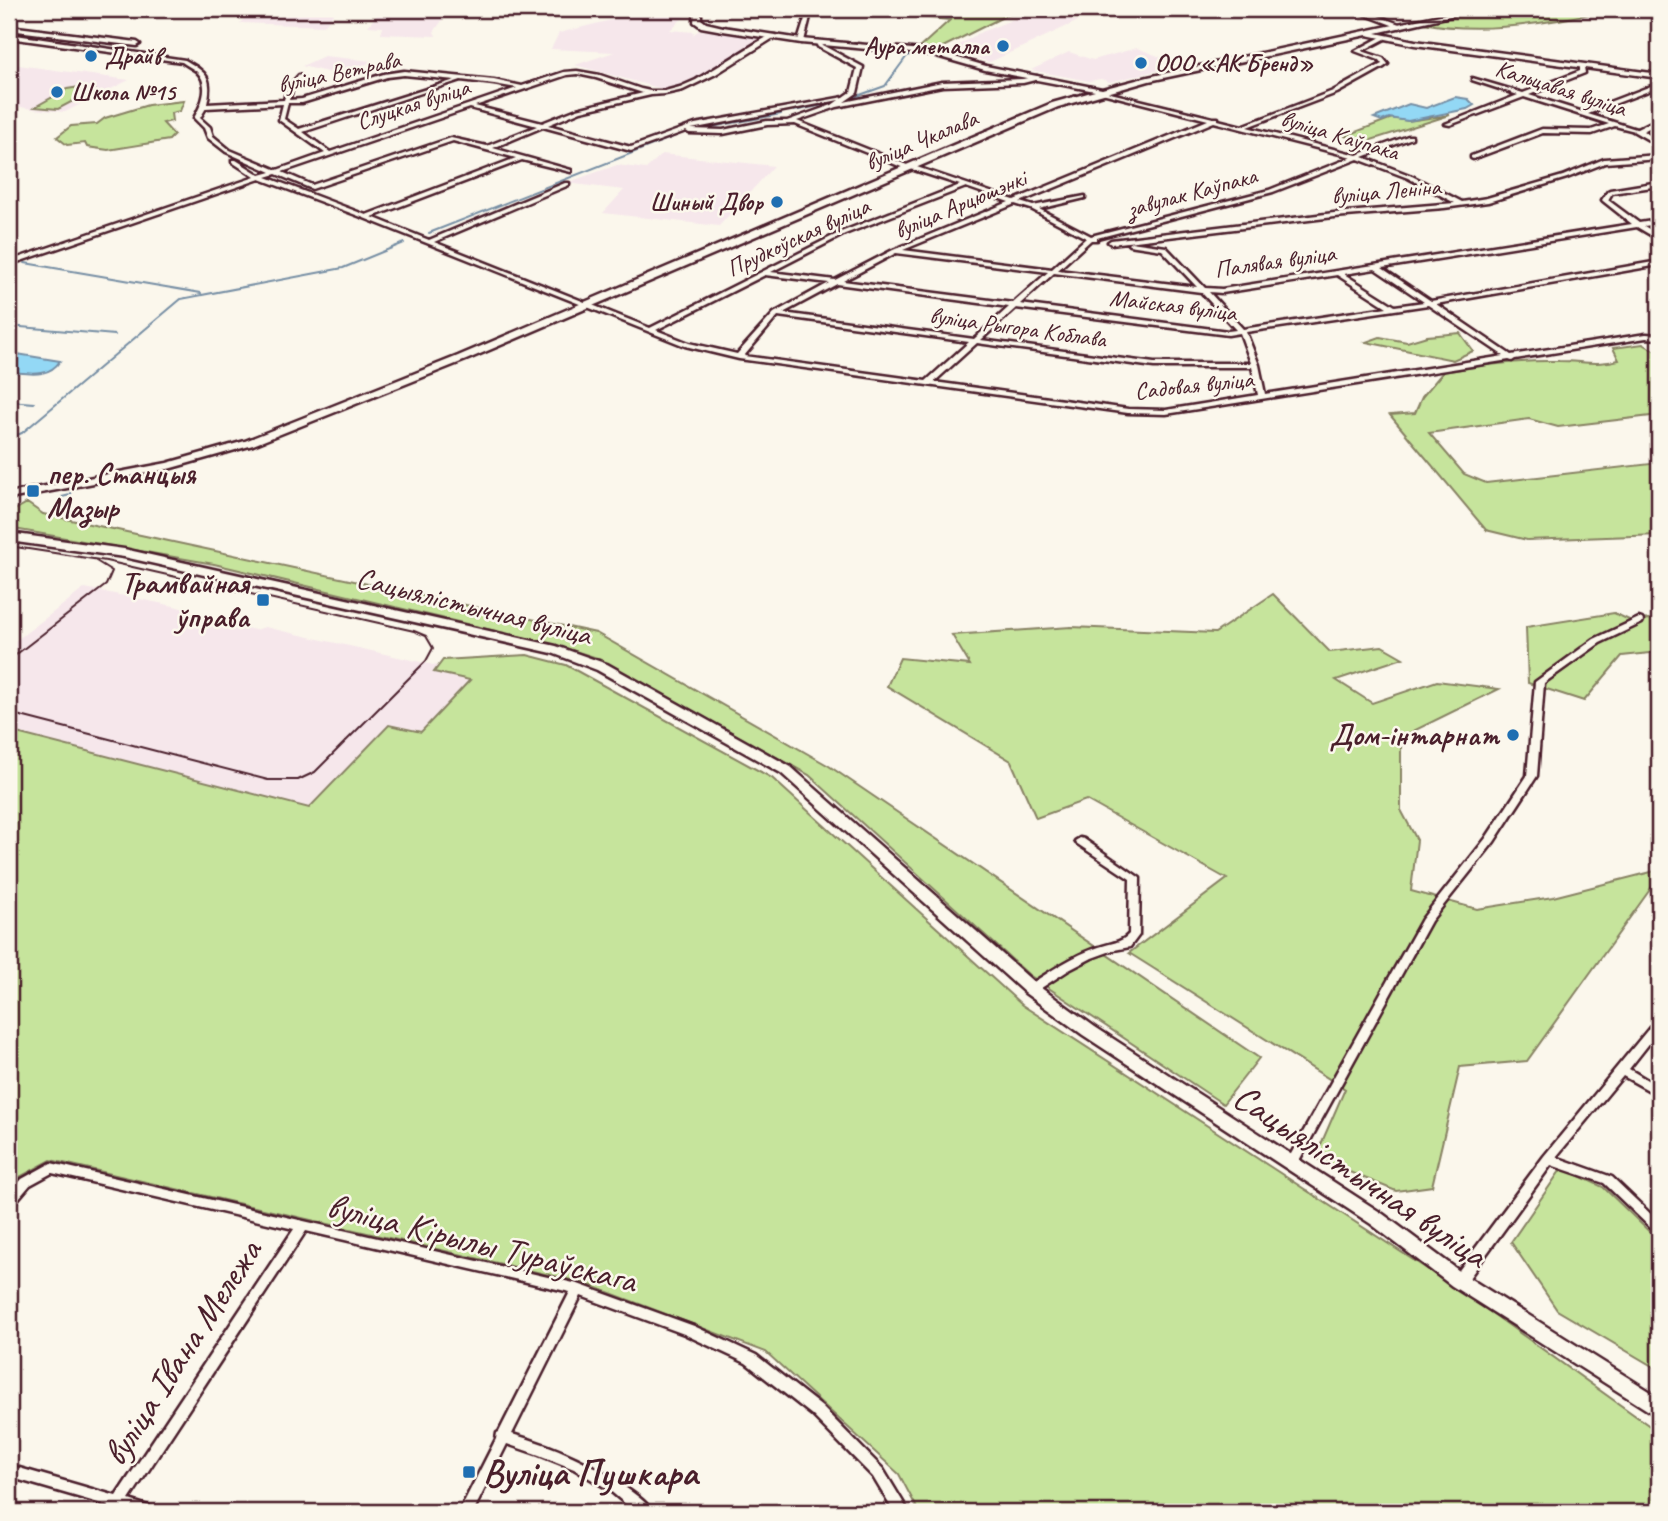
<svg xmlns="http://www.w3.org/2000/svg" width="1668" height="1521" viewBox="0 0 1668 1521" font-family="Caveat,sans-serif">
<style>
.built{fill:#f6e7eb}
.green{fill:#c6e49c;stroke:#888264;stroke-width:2}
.water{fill:#93d8f5;stroke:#768ea4;stroke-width:2}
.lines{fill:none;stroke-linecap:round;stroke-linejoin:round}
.stream{stroke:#768ea4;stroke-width:2}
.street-casing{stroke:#4a1f2b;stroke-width:5}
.secondary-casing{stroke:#4a1f2b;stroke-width:5}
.street{fill:#fbf7ec;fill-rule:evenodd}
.secondary{fill:#fbf7ec;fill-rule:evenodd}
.tram{stroke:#4a1f2b;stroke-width:2}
.poi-dot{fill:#1f6fb2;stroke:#fbf7ec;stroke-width:2.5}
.labels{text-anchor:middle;stroke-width:5;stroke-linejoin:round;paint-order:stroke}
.far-poi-label{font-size:24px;font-weight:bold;fill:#4a1f2b;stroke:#fbf7ec;text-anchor:start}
.far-street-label{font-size:24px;fill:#4a1f2b;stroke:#fbf7ec}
.poi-label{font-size:30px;font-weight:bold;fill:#4a1f2b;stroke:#fbf7ec;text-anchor:end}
.street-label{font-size:30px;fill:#4a1f2b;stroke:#fbf7ec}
.near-street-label{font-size:37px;fill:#4a1f2b;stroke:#fbf7ec}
.near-poi-label{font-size:37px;font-weight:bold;fill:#4a1f2b;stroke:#fbf7ec;text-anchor:start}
</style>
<rect width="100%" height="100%" fill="#fbf7ec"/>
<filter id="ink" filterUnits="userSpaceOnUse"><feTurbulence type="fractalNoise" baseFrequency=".0143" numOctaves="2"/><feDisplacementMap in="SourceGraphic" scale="14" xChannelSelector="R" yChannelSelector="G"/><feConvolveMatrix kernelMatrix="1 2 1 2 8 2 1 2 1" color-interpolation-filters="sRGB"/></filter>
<g filter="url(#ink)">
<g class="built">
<polygon points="253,9 337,9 324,26 240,23"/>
<polygon points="382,9 450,9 434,32 436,36 381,34 383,27 368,26"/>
<polygon points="622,9 688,9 685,16 670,30 694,32 693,35 699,30 769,37 717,71 666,90 575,65 614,52 551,49 559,33 615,19"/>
<polygon points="1039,9 1104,9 990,62 949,51 979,33"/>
<polygon points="1137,48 1171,61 1159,65 1168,68 1110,82 1101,79 1089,81 1031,70 1069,52 1093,60"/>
<polygon points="324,56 372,61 344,76 302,66"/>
<polygon points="11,64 129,80 65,112 32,109 9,105 9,65"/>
<polygon points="662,154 774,166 719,226 603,213 624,190 566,183 617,165 646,169"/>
<polygon points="85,588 174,606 196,612 200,617 255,630 265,627 438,666 435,671 471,679 421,732 389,725 309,808 9,731 9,646"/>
</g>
<g class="green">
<polygon points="834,9 1019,9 935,51 918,49 950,20"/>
<path d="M1486,9h125c-58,14 -129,26 -188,14z"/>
<polygon points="80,87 94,90 58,109 35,107 67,89"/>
<polygon points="184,101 180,111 171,113 172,121 163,123 174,135 169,140 108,150 87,147 85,143 67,145 57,137 71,126 97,124 105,118 148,105"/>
<polygon points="1450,115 1362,143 1345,136 1392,118 1408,121"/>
<polygon points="1460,333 1473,351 1453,360 1366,342 1380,337 1407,342 1427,336"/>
<path d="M1643,344l16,9v62l-101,12 -29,-8 -100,14 35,41 22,9 173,-20v72l-132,5 -41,-10 -96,-115 25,-2 7,-16 21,-25c38,-7 77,-12 116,-11 23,0 36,5 60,-1l-6,-12z"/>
<polygon points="27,503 43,514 596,633 829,766 1259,1058 1223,1104 1029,975 809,775 597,658 559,646 214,564 14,529 13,511"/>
<polygon points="1273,594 1330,652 1382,646 1403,658 1336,680 1372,703 1437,681 1499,689 1401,737 1401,810 1417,840 1411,891 1477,909 1553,897 1659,870 1659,877 1527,1061 1460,1067 1432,1186 1396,1191 1315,1158 1345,1089 1129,953 1227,879 1086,800 1036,818 1011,761 887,686 900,658 970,665 952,635 1071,627 1215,633"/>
<polygon points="1614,613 1629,620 1659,619 1659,652 1622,656 1584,701 1528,683 1526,627"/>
<polygon points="527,655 566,665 772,778 1022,1005 1464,1293 1658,1432 1659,1512 919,1512 899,1474 766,1352 584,1283 51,1160 16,1179 9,1188 9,731 309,808 389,725 421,732 470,680 434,672 443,660"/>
<polygon points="1562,1168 1603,1187 1659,1241 1659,1370 1557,1310 1511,1242"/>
</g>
<g class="water">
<polygon points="1455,97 1468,99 1474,105 1467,109 1408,121 1389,118 1382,121 1374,118 1409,104 1426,108"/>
<path d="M9,353h2l49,8c-12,18 -32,12 -51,11z"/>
</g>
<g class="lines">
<g class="stream">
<polyline points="946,18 978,9"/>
<polyline points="846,100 885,86 907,56 916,53"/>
<polyline points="794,111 828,104"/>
<polyline points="700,129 781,114"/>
<polyline points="429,233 683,133"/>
<polyline points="25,263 201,293"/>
<polyline points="9,326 115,335"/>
<polyline points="9,401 34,403"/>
<polyline points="9,438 22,433 181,299 343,268 404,243"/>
<polyline points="62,497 70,495 73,490"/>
</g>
<g class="street-casing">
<g id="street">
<polygon points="808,9 812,9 804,41 801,43 798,41"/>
<path d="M1350,9c8,0 16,5 24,5 11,0 21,-5 31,-5l-27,7 24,9 1,1 -3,2z"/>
<polygon points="1440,9 1445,9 1453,14 1449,15"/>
<polygon points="9,26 137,42 140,44 137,46 9,30"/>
<path d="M9,34l176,26c22,13 28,17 22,44l77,-4 3,-12 12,-13 3,2 -9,11 -4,12 13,-1 82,-25 20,-3 90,9 28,6 42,-14 13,-1 23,4 41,14 9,2h15l15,-4 16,-7 62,-38 13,-7h4v2l-59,37 -33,16 -18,4 -14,1 -70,16 -33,14 83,22 64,-23 149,-27 7,-5 6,-24 -39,-21 -2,-4 3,-2 3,4 41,22 -6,26 -13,9 98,-20 81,-3 14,-3 2,1v2l-16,4 -81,3 -105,21 -40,14 110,44h4l103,35 194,-80 -110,-28v-2l115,28h5v2l24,6 91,-35 47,-26 2,-1 -3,-4 -24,-9 28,-15 2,1v2l-23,12 21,7 5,6 -4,3 -47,26 -90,34 110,28 51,-19h4v2l-49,19 49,19 50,26 25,-4 76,-22 41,-17 55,-4v4l-54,4 -38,15 -79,24 -44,6 -110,9 -223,27 -3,-2 3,-2 223,-27 121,-10 -47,-25 -50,-19 -85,33 -176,46v2h-6l-33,30 139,17 -35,-37 -33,-5 -1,-1 3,-2 35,5 39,41 17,1 410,-65 -29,-23 -1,-1 6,-9 2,-1 49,-8v4l-47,7 -4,7 31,23 20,-3v4l-15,2 15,9v5l-22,-13 -255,41 49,33 228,-40v4l-223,39 75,51 135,-21 13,1v4l-13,-1 -131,21 -3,2 -3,-1 -343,54 -38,-1 -389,-54 -54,-13 -321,-128 -104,-39 -251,86v-4l246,-84 -23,-15v-2h4l24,15 11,-3 -45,-20 -18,-14 -4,-10 -10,-10c8,-14 17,-34 2,-47 -4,-3 -10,-6 -14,-9l-173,-24zM577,74l19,4 47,15 -66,16 -35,14 -67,-17 92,-31zM404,75l51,5 -156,49 -15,-10 4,-16h14l85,-26zM461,80l33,4 23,4 -187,64 -27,-20zM839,100l-7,5 -45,16h-20l-44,9 -32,-1zM283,104l-4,16 46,33 -48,17 -47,-20 -17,-14 -3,-9 -10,-9 6,-10zM470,108l67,18 -50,20 -36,-8 -139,47 -30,-13zM1214,122l138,35 -83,33 -178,46 -52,-27 46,-11v-2l-52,10 -13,-4zM795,124l109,44h4l52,17 -119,47 -191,96 -216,-86 135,-57v-2h-4l-136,57 -57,-23 150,-57 49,12v-2l-78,-22 50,-21 88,24 55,-20 3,2 34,1 44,-9zM453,141l63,17 -150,57 -100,-38 10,-3 36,15zM966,187l43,15 -116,48 -58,30 -64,-8 74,-38zM1015,204l16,5 55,29 -34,31 -149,-19zM896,253l152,19 -35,31 -170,-22zM1375,269l49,33 -29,4 -51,-32zM1054,273l147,19 35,38 -8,1 -208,-27zM765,275l64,8 -55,30 -37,41 -48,-11 -33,-13zM1337,275l50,32 -144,22 -34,-37 13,1zM837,284l172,23 -35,32 -191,-26zM1428,305l76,51 -239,38 -6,-29 -13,-33zM1016,308l212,27 12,-2 11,30h-97l-173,-23zM778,316l191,26 -43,39 -182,-25zM977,343l177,24h98l6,28 -92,15 -38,-1 -194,-27z"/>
<polygon points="1580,67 1584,67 1585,73 1529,95 1583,112 1659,83 1659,87 1588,114 1639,130 1639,132 1615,126 1592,134 1543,133 1473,159 1471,158 1471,156 1542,129 1591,130 1609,124 1524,97 1450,125 1445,124 1518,95 1472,80 1472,78 1523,93 1580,71"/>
<polygon points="1639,618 1642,619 1643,621 1642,623 1600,643 1544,683 1537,776 1494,842 1431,921 1296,1166 1292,1168 1288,1166 1286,1163 1422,919 1486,838 1527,776 1535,682 1594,639"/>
<path d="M1080,838l4,1 56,39 -1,57 -9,12 -16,3 -22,8 -23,12 -34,22h-8l-2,-3 2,-3c23,-14 46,-31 72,-39 12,-4 22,-4 30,-13l1,-55 -54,-36 -1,-2z"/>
<polygon points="1659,1020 1659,1031 1629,1069 1659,1087 1659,1096 1623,1076 1556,1157 1612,1177 1659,1222 1659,1234 1655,1232 1604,1183 1551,1165 1464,1285 1459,1286 1454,1285 1453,1281 1454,1277 1544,1156 1655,1021"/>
<path d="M51,1163l527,121 116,42 62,29 66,52 61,62 26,43h-15l-21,-35 -61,-62 -66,-52 -62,-29 -103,-38 -69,138c42,12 82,29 117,56 8,6 19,13 23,22h-17l-27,-23 -34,-20 -35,-14 -32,-11 -34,68h-14l37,-73 1,-6 2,-1 71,-140 -264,-61 -177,269 25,8 2,4h-27l-7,-2 -1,2h-15l3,-6 -100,-29v-12l107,31 178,-267 -242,-56 -22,12 -17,20 -4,2v-13l13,-15z"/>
</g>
</g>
<g class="secondary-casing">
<g id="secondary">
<polygon points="695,9 701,9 701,19 706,23 723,27 801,39 934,51 986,66 1102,89 1148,77 1469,9 1481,9 1376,33 1415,41 1659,74 1659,78 1415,45 1367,35 1149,81 1058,107 466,360 253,445 168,469 9,499 9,493 167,463 245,441 458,356 1052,103 1095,91 985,70 933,55 801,43 723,31 701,27 694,22"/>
<polygon points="1659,118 1659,123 1643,131 1659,141 1659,146 1633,131"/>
<polygon points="9,533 124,549 556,646 607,664 791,767 1037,985 1095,1027 1383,1214 1466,1276 1659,1397 1659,1415 1652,1413 1452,1286 1371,1224 1083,1035 1025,993 781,773 597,670 552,653 124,557 9,541"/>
</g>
</g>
<use href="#street" class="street"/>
<use href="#secondary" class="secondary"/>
<g class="tram">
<polyline points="9,546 106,561 414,631 426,636 433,648 426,661 315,772 298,780 268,780 9,713"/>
<polyline points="9,660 106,585 112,571 96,561"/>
</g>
</g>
</g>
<g class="poi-dot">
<circle cx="1003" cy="46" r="7"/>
<circle cx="91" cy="56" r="7"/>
<circle cx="1141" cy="63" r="7"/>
<circle cx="57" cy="92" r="7"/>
<circle cx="777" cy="202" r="7"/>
<rect x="26" y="484" width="14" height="14" rx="3.5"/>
<rect x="256" y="593" width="14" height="14" rx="3.5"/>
<circle cx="1513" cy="735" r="7"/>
<rect x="462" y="1465" width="14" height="14" rx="3.5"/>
</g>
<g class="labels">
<g class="far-poi-label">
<text x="989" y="54" text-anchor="end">Аура металла</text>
<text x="105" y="64">Драйв</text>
<text x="1155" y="71">ООО «АК Бренд»</text>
<text x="71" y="100">Школа №15</text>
<text x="763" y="210" text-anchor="end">Шиный Двор</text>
</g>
<g class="far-street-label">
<text transform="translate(339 72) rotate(-12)" y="8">вуліца Ветрава</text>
<text transform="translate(1561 88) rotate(18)" y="8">Кальцавая вуліца</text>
<text transform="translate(413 104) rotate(-18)" y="8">Слуцкая вуліца</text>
<text transform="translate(1340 135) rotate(17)" y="8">вуліца Каўпака</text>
<text transform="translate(921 140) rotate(-23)" y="8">вуліца Чкалава</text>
<text transform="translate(1386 191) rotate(-5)" y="8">вуліца Леніна</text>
<text transform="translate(1192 192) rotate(-15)" y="8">завулак Каўпака</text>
<text transform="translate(960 204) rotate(-23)" y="8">вуліца Арцюшэнкі</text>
<text transform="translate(798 237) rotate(-25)" y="8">Прудкоўская вуліца</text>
<text transform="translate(1275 261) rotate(-8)" y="8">Палявая вуліца</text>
<text transform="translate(1173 305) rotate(7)" y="8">Майская вуліца</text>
<text transform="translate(1018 327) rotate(8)" y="8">вуліца Рыгора Коблава</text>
<text transform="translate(1194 385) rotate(-6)" y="8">Садовая вуліца</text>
</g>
<g class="poi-label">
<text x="47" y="484" text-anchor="start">пер. Станцыя<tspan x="47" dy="34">Мазыр</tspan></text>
<text x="249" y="593">Трамвайная<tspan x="249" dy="34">ўправа</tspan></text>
<text x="1499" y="745">Дом-інтарнат</text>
</g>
<g class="street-label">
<text transform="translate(474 606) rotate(14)" y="10">Сацыялістычная вуліца</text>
</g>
<g class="near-street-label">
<text transform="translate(1361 1175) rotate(34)" y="13">Сацыялістычная вуліца</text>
<text transform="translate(482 1242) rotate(14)" y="13">вуліца Кірылы Тураўскага</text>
<text transform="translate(181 1352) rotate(-57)" y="13">вуліца Івана Мележа</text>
</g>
<g class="near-poi-label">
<text x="483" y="1485">Вуліца Пушкара</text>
</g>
</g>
<rect width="1668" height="1521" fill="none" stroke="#fbf7ec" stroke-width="35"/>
<rect x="18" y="18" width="1633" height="1486" fill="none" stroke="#4a1f2b" stroke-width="2.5" filter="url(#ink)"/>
</svg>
